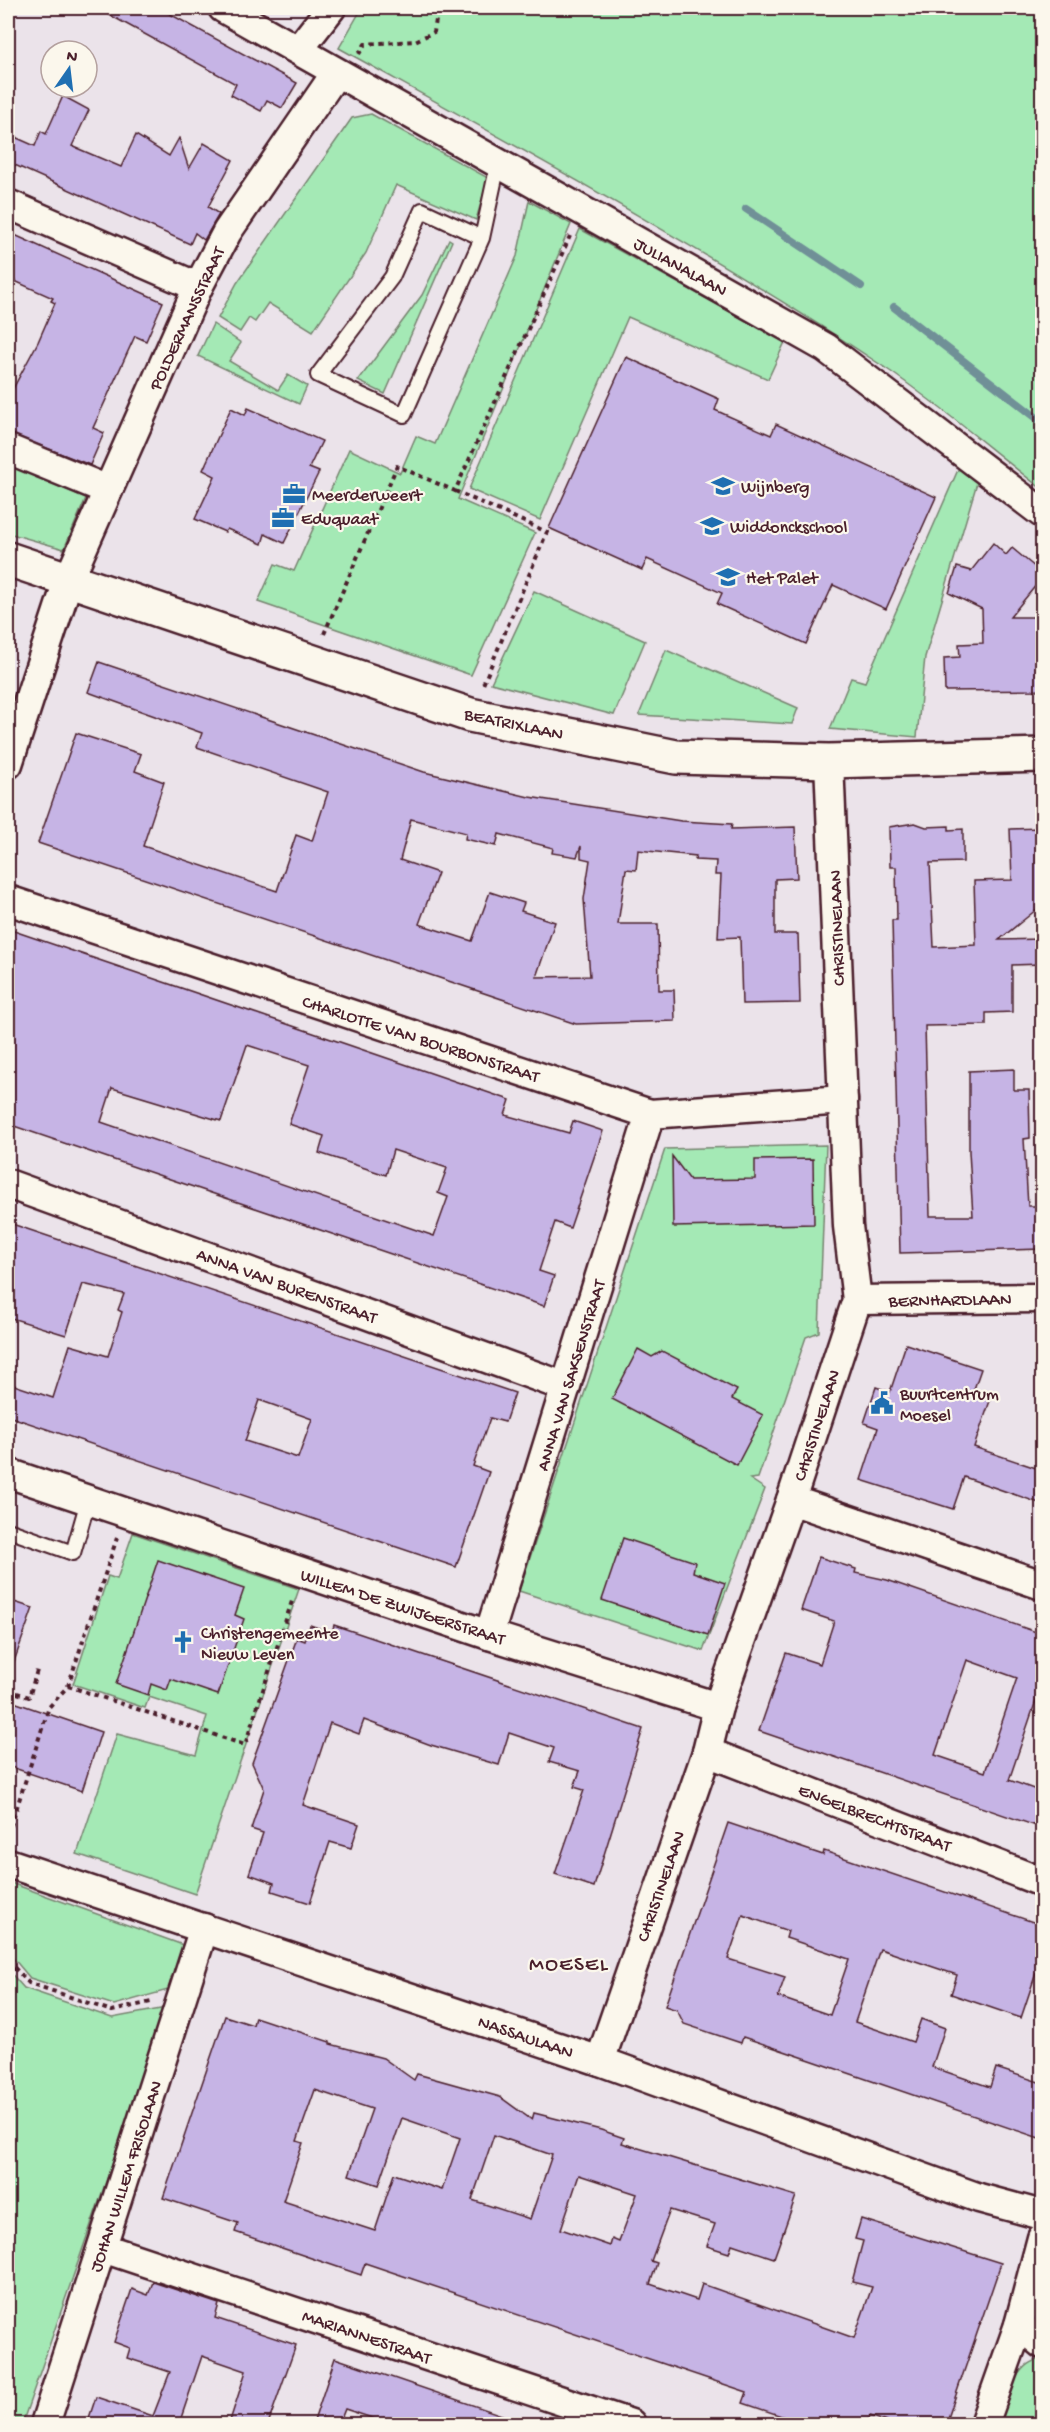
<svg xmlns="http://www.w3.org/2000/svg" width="1050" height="2432" viewBox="0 0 1050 2432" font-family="'Gochi Hand',sans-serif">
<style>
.green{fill:#a4e9b5;stroke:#778470;stroke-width:1.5}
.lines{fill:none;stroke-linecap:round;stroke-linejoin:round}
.stream{stroke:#709097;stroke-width:8}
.building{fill:#c6b4e5;stroke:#4a1f2b;stroke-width:1.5;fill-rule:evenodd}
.service-casing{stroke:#4a1f2b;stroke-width:18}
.minor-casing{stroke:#4a1f2b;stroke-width:33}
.tertiary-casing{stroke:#4a1f2b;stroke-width:38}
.path{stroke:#4a1f2b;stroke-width:4;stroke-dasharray:4.5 4.5;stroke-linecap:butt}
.service{stroke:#fbf7ec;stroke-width:14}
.minor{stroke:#fbf7ec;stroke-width:28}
.tertiary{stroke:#fbf7ec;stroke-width:33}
.labels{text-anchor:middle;stroke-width:4.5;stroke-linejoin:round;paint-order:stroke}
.street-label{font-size:18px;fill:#4a1f2b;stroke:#fbf7ec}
.poi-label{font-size:18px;fill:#4a1f2b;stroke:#fbf7ec;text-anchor:start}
.quarter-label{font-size:21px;letter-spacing:1.5px;fill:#4a1f2b;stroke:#fbf7ec}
</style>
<rect width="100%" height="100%" fill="#ebe3ea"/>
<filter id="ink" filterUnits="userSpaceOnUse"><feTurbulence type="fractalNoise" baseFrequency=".0167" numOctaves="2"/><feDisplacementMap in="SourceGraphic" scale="12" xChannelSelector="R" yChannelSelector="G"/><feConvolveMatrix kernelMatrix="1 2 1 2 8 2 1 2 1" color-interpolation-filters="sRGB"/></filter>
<g filter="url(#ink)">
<g class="green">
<path d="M362,8h680v481c-52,-40 -103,-85 -158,-122 -176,-117 -361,-217 -545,-319z"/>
<polygon points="371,114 488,178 476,220 396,185 366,253 313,331 268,303 255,322 249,318 240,332 218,318 237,283 352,118"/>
<polygon points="529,201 571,224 458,499 535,533 471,675 258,602 275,564 294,571 349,449 400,473 416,436 435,444 517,256"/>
<polygon points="580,229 785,342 768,379 628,317 540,520 469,489"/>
<polygon points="449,239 452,241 385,394 358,381 422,295"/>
<polygon points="213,324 241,343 229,361 278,390 288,375 307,386 299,404 198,356"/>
<polygon points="961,463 979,476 925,657 917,737 830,729 851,678 865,682"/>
<polygon points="8,465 86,498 64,549 8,533"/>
<polygon points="534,591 645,641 614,715 491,683"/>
<polygon points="666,650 798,708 792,724 639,715"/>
<polygon points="826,1145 819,1332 806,1337 758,1478 750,1479 765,1489 703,1651 519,1591 665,1149"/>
<polygon points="133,1533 299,1589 195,1894 77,1854 117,1734 196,1755 207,1716 149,1697 145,1708 73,1684 108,1576 117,1579"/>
<polygon points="8,1882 183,1945 168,1990 114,2005 30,1978 8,1952"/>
<polygon points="8,1970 24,1988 112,2018 166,2008 22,2424 8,2424"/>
<path d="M1042,2359v65h-42c8,-23 13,-62 42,-65z"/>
</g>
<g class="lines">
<g class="stream">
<polyline points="746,209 861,286"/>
<polyline points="894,307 1042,422"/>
</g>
</g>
<g class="building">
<polygon points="97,8 159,8 297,83 282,108 267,100 261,111 231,95 236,84"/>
<polygon points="63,96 89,110 72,146 121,167 136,135 169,156 179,138 189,169 204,143 233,160 208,207 219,214 204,240 195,233 190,244 8,162 8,134 35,146 41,131 46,134"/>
<polygon points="8,232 163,302 146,341 135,336 93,428 104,433 90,465 8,433 8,398 38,342 55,303 51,301 53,298 8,278"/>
<polygon points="626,357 719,399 715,410 771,435 776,424 936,497 886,609 833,585 806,644 717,604 722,593 647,559 642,570 549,528"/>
<polygon points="231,408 245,415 248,408 322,441 309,468 319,472 284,543 265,534 262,544 227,529 225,532 195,519 215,476 203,470"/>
<polygon points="993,543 1006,555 1012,548 1042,573 1042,578 1010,617 1042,617 1042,690 945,691 944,658 960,657 959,644 983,643 982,609 949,593 957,567 971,571"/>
<path d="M99,662l325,110 105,25 152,24 51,3 -1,5 64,-2 2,51 -22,1v55h23l2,69 -58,1 -2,-67 -22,1 3,-63h-6l1,-14 -21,-1 1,-4 -58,-6 -2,20 -10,-1 -8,55h40l1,66h15l1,31 -99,3 -538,-181 38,-110 65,21 -6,17 29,11 -21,64 134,45 19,-56 16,6 16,-49 -131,-45 5,-14 -114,-41zM411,819l55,14 -1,6 31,7 3,-12 54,14 -1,5 25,4 4,-11v12l9,2 -6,39 6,77 -54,1 19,-55 -34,-11 3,-8 -34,-11 -18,49 -53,-17 19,-51 -38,-13z"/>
<polygon points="915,823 926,827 949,826 949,830 963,829 963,862 930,863 934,947 976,945 974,881 1012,880 1010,829 1042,828 1042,905 999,940 1042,939 1042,964 1012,965 1012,1012 986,1013 986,1025 925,1026 930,1216 973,1216 969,1152 969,1071 1014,1069 1014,1090 1029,1090 1030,1138 1024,1139 1028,1206 1042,1206 1042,1249 900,1253 892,920 897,920 896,867 890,867 889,827"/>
<path d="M8,929l502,171 -5,15 64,18 4,-12 30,10 -33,97 -15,-6 -16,49 15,5 -10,30 -536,-182 5,-24 -5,-2zM247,1045l62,20 -20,59 35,12 -5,17 67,22 7,-25 54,18 -9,25 10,4 -14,39 -333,-114 11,-34 109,33z"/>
<polygon points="672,1156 690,1180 755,1179 755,1160 813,1159 814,1224 673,1227"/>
<path d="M12,1224l503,169 -10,29 -15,-4 -17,48 16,6 -33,95 -448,-151v-33l45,15 17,-53 38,11 14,-44 -4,-2 6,-16 -41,-10 -17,51 -58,-18v-79zM259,1400l53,19 -14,39 -53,-17z"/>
<polygon points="906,1344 981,1369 974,1389 992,1395 974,1447 1042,1470 1042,1504 964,1477 953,1509 861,1480 878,1428 864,1423 876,1387 890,1392"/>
<polygon points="638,1349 652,1357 662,1351 737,1390 732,1399 763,1415 737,1465 612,1399"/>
<polygon points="623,1538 695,1562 693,1572 725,1583 708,1635 602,1600"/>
<path d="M819,1557l37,12 -1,4 32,7 155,54v49l-33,97 33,12v36l-283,-97 27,-78 34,11 14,-43 -33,-11zM967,1660l50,18 -32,94 -50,-17z"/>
<polygon points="158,1560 244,1589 235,1615 244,1619 218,1695 171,1679 167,1690 151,1684 148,1695 116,1684"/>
<polygon points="8,1600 33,1608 11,1670 8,1670"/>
<polygon points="310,1625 332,1633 334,1625 643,1729 594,1887 555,1874 584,1790 574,1787 580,1771 549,1762 554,1748 509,1733 499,1765 431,1745 364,1720 359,1734 330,1723 303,1805 359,1824 351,1848 330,1842 310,1903 272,1891 274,1883 249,1874 263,1833 251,1829 264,1789 252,1763 297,1638 305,1641"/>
<polygon points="8,1700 101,1732 82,1791 8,1766"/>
<path d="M728,1823l95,32 1,-4 218,74v50l-6,-2 -15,45 -70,-24 6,-19 -77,-26 -25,73 58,20 8,-23 24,9 -13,39 58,20 6,-19 46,15v56l-299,-102 -2,6 -57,-19 -7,-14 -12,-4zM743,1915l45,16 -2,7 63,21 -19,56 -52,-18 7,-20 -57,-18z"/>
<path d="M225,2016l28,9 2,-8 75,25v2l53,14 31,22 3,-6 83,23 32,23 2,-7 67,17 23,8 -2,5 174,53 -22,62 -42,-14 -3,9 -22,-7 8,-22 -45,-14 -19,51 6,2 -7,21 47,16 5,-16 152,54 18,-51 -20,-5 11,-41 -8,-2 6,-20 140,44 -55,161h-53l-23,-8 -3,8h-62l-62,-21 4,-11 -382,-129 -4,12 -126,-43 3,-9 -75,-25zM315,2090l57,19 -23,66 30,10 23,-67 58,20 -18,52 -48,-16 -19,57 -92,-30 20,-58 -6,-2zM494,2135l58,20 -22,64 -58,-19zM579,2175l58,19 -18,48 -7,-3 -2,7 -49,-17z"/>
<polygon points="153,2282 219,2304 215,2318 296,2345 268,2424 229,2424 246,2371 202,2356 179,2424 87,2424 96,2397 153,2416 170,2372 127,2358 130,2348 114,2342 132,2289 148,2295"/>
<polygon points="335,2358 519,2421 518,2424 390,2424 345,2409 339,2424 313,2424"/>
</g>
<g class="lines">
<g class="service-casing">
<g id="service">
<polyline points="482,238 422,210 392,277 318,375 404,415 482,238 498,164"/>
<polyline points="8,1530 73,1553 88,1501"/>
</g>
</g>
<g class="minor-casing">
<g id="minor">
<polyline points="223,8 826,348 1042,513"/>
<polyline points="299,49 331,8"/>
<polyline points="8,204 198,287"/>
<polyline points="8,449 108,490"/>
<polyline points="8,764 68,581 198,287 227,232 336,73"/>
<polyline points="8,900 650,1114 843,1100"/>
<polyline points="8,1184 566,1387"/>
<polyline points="857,1300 1042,1298"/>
<polyline points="8,1473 489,1635 718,1707"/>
<polyline points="791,1500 1042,1585"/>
<polyline points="489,1635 650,1114"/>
<polyline points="707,1752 1042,1882"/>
<polyline points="8,1863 600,2061 979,2198 1042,2215"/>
<polyline points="600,2061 707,1752 718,1707 791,1500 857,1300 848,1226 829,761"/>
<polyline points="103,2248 631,2424"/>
<polyline points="1019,2325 1042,2344"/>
<polyline points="45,2424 204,1928"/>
<polyline points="984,2424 1019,2325 1042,2238"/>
</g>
</g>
<g class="tertiary-casing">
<polyline id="tertiary" points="8,559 470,715 676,757 829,761 1042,755"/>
</g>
<g class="path">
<polyline points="359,54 365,44 415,41 434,32 438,8"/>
<polyline points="455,491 547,532 482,687"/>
<polyline points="324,634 397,466 455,491 570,236"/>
<polyline points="68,1686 245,1745 293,1598"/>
<polyline points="8,1690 29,1697 38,1667"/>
<polyline points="8,1835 49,1707 68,1686 117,1538"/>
<polyline points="8,1961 29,1983 112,2011 151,2002"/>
</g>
<use href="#service" class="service"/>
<use href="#minor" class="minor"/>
<use href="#tertiary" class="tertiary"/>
</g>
</g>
<defs>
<g id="school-bare" transform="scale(1.8)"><path d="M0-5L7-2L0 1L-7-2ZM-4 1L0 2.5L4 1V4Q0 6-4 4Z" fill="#1f6fb2" stroke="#fbf7ec" stroke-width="2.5" paint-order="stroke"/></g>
<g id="office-bare" transform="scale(1.8)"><path d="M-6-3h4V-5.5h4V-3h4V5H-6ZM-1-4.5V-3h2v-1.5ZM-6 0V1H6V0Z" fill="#1f6fb2" stroke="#fbf7ec" stroke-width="2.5" paint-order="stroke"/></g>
<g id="civic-bare" transform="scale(1.8)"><path d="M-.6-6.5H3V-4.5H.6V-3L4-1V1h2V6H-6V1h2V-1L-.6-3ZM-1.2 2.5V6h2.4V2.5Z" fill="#1f6fb2" stroke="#fbf7ec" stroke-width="2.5" paint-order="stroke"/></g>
<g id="church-bare" transform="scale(1.8)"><path d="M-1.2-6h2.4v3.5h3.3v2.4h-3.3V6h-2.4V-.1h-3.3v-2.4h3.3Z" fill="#1f6fb2" stroke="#fbf7ec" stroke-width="2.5" paint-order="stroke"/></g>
</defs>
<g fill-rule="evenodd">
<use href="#school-bare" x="723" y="486"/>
<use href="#office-bare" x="294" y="494"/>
<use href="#office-bare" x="283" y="518"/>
<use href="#school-bare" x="712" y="526"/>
<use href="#school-bare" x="728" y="577"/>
<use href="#civic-bare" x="882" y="1403"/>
<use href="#church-bare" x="183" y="1642"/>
</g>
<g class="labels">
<g class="street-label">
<text transform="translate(681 266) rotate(29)" y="6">JULIANALAAN</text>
<text transform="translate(186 318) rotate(-65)" y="6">POLDERMANSSTRAAT</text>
<text transform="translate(514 723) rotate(12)" y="6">BEATRIXLAAN</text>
<text transform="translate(836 928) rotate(-92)" y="6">CHRISTINELAAN</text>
<text transform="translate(421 1038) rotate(18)" y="6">CHARLOTTE VAN BOURBONSTRAAT</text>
<text transform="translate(287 1285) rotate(20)" y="6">ANNA VAN BURENSTRAAT</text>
<text transform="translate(950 1299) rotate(-1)" y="6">BERNHARDLAAN</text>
<text transform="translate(570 1375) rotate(-73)" y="6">ANNA VAN SAKSENSTRAAT</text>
<text transform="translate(816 1425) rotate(-72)" y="6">CHRISTINELAAN</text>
<text transform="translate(403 1606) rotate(18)" y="6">WILLEM DE ZWIJGERSTRAAT</text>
<text transform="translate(875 1817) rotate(21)" y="6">ENGELBRECHTSTRAAT</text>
<text transform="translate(660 1886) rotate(-71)" y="6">CHRISTINELAAN</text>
<text transform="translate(526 2036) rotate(19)" y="6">NASSAULAAN</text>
<text transform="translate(125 2176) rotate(-72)" y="6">JOHAN WILLEM FRISOLAAN</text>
<text transform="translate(367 2336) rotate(19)" y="6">MARIANNESTRAAT</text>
</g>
<g class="poi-label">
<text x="741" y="492">Wijnberg</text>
<text x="312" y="500">Meerderweert</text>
<text x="301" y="524">Eduquaat</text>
<text x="730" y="532">Widdonckschool</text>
<text x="746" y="583">Het Palet</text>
<text x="900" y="1399">Buurtcentrum<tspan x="900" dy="21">Moesel</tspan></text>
<text x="201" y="1638">Christengemeente<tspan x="201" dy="21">Nieuw Leven</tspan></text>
</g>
<g class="quarter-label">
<text x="569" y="1970">MOESEL</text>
</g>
</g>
<rect width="1050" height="2432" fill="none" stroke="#fbf7ec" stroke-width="30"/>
<rect x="15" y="15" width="1020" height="2402" fill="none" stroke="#4a1f2b" stroke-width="2" filter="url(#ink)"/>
<g transform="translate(69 69) rotate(14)"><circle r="28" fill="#fbf7ec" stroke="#b4a19f" stroke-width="1.5"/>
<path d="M0-4.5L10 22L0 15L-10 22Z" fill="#1f6fb2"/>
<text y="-9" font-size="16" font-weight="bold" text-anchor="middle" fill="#4a1f2b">N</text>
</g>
</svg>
